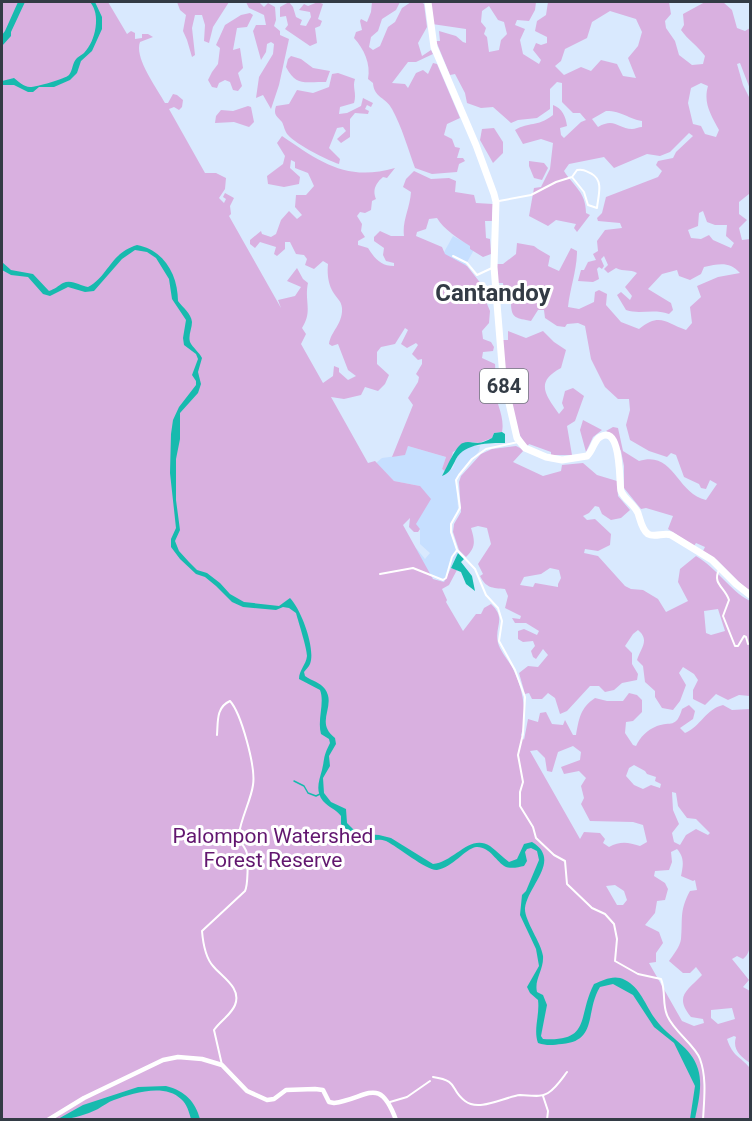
<svg xmlns="http://www.w3.org/2000/svg" width="752" height="1121" viewBox="0 0 752 1121" font-family="Roboto,sans-serif">
<style>
.built{fill:#c6dfff}
.green{fill:#d9b0e0;fill-rule:evenodd}
.water{fill:#17baae}
.lines{fill:none;stroke-linecap:round;stroke-linejoin:round}
.stream{stroke:#17baae;stroke-width:1.5}
.minor{stroke:#fff;stroke-width:2}
.secondary{stroke:#fff;stroke-width:4.5}
.trunk{stroke:#fff;stroke-width:7}
.labels{text-anchor:middle;stroke-width:6;stroke-linejoin:round;paint-order:stroke}
.shield{fill:#fff;stroke:#70767d;stroke-width:1.5}
.shield-label{font-size:20px;font-weight:bold;fill:#333b45}
.park-label{font-size:21px;fill:#62176f;stroke:#fff}
.quarter-label{font-size:24px;font-weight:bold;fill:#333b45;stroke:#fff}
</style>
<rect width="100%" height="100%" fill="#d9e9fe"/>
<g class="built">
<polygon points="453,236 475,248 465,266 443,254"/>
<polygon points="408,446 446,457 442,469 445,471 442,476 453,468 456,459 463,450 471,446 480,446 479,451 456,480 458,508 457,514 450,524 450,532 458,553 444,582 416,571 402,542 416,548 425,559 430,553 420,544 420,529 415,524 421,513 420,486 394,481 376,463 382,458 404,455"/>
</g>
<g class="green">
<path d="M2,2h106l19,32 4,-3 4,2v6l7,-1v-4h6l5,3 -13,5c-6,16 17,46 25,61h3l5,-9 4,1 6,5 -1,7 -3,3 -5,-3 -5,2 36,64h11l10,5 -1,11 -6,9 5,5 2,-4 -3,-2 2,-4 9,5 -4,8 1,8 -2,2 52,92 -3,-8 17,-4 6,-9 -14,-6 10,-13 6,11 5,4c-4,18 5,28 -6,45l4,6 -5,10 22,39 10,-7 1,-10 5,2v4l9,8 8,-4 -8,-6 -10,-26 -6,2 -3,-2c2,-13 14,-20 13,-36 -1,-8 -5,-9 -9,-16 -5,-8 -6,-19 -5,-28l-5,-3 -9,8 -9,-4 2,-6 -3,-4 -8,-1 -6,-12h-5v7l-8,7 -3,-2 2,-7 -16,-5 -5,6 -5,-4v-4l11,-9 1,3 9,3 5,-3 5,-14 8,-9 8,8 5,-4 -7,-8 1,-12h10l8,-9 -6,-13 -13,-5v-6l-4,-2 -1,8 10,9 -1,7 -15,3 -16,-3 -1,-8 16,-12 2,-8 -8,-13 5,-7c38,26 65,46 113,32l-8,10 -4,-1c-7,6 -11,13 -7,22l-4,2 -1,9 -6,3 -5,-1 -3,4 5,8 -1,7 4,6 -7,4v4l10,3c7,11 13,18 26,18v-3l-8,-2 -3,-6 1,-7 -10,-7v-4l6,-6 11,5h13c-2,-15 6,-28 7,-44l-8,-5 3,-8 8,-8 17,8 18,-1 7,3 -1,11 19,3 2,8 17,1 -1,17h-7l1,17 4,1 1,15 -8,3 -13,-8v-3c-11,-7 -27,-17 -33,-28l-8,1 -3,10 -9,3 -1,4 26,11 3,7 22,12 15,19 -1,6h-5v4l9,4 5,12 -1,12 -7,8 1,8 8,3 3,5 -1,4 -10,1 -1,6 13,6c1,8 -2,16 -1,24 2,15 11,29 8,44l-8,1 -2,5 -13,5 -7,-1 -19,10 -4,15 -4,4 -3,-2 4,-12 -38,-11 -3,9 -13,2 21,-52 -5,-7 10,-16 1,-5 -3,-3 6,-10v-5l-4,1 -6,-6 6,-9 -2,-2 -9,5 -6,-4 7,-14 -3,-2 -10,16 -14,3 -4,5v12l12,11 -4,9 -7,7 -13,-4 -4,8 -17,4 -13,-2 37,66 7,-2 19,20 26,5 11,13 -15,25 4,5 -2,3h-4l-5,-5 1,-9 -7,7 30,54 11,3 7,-14 6,2 -8,15 -7,4 5,11 -1,2 17,29 13,-17h5l3,-6 7,-4c16,15 3,22 7,39 3,10 12,19 16,28 9,19 14,44 7,64l3,5 4,-21 10,3 2,-9 6,-1 6,12 11,1 2,-5 8,15h3c3,-16 4,-27 19,-37l12,3h16l6,-8 8,2 5,5v12l-9,9 -7,1 -1,11 8,12 3,1c4,-9 11,-16 21,-20 14,-5 19,3 25,-17l7,-4 6,6 -2,8 -13,9 5,5c15,-6 21,-24 38,-28l9,5 18,-1v223c-1,11 2,20 -7,27l-6,-3 -5,3 17,21 -6,7 7,4v72c-9,-6 -18,-13 -14,-26l-2,-1 -7,3c6,18 13,17 23,29v51l-748,1zM573,746l8,6 -1,8 -19,7 3,7 15,-3 7,7 -5,8 3,12 -3,6 9,17 43,1 10,3 4,17 -7,4c-12,-4 -20,-5 -31,1l-6,-4 2,-4 -5,-6 -16,-1 -4,7 -50,-88 7,-1 8,8 2,13 5,1 6,-20zM634,765l11,6 2,3 9,3 -1,4 6,3 -1,4 -9,-3 -8,4 -9,-4 -8,-9 3,-8zM672,792l4,1 2,13 9,12 9,1 14,14 -2,2 -12,-6 -10,6 -6,10 -6,-3 -2,-9 7,-9 -6,-14zM677,849c8,9 6,17 4,27l12,5 2,-1 2,10 -7,1c-11,20 -7,28 -9,48 -1,8 -8,16 -12,22l14,12h7l6,-6 6,8c-15,16 -28,21 -11,42l12,2 1,4 -10,3 -12,-5 -33,-58 7,-1v-9l7,-10 -4,-11 -14,-7 10,-12 2,-12 8,-1 3,-11 -3,-6 -11,-7 1,-5 14,-1 3,-8 -1,-10zM615,885l9,6 3,9 -4,5h-6l-11,-19zM732,1008l3,11 -17,5 -7,-6v-8z"/>
<polygon points="177,2 229,2 213,27 209,43 204,41 205,25 202,15 195,15 192,28 195,55 192,57 187,40 183,31 186,15 180,10"/>
<polygon points="246,2 259,2 264,7 268,3 275,7 276,20 274,26 280,31 280,35 289,39 279,85 271,109 263,95 256,98 259,77 273,54 274,44 271,42 267,44 266,52 261,60 253,31 256,25 266,25 264,15 249,8"/>
<polygon points="289,2 293,7 296,17 302,20 300,25 306,26 311,17 310,12 299,10 304,4 308,6 318,2 323,4 318,19 322,21 320,26 315,28 317,43 310,46 285,29 288,25 286,16 280,17 280,7"/>
<path d="M372,2h28l-4,8 -14,9 -4,12 -7,6 -2,10 4,3 7,-4 8,-19 7,-5 7,-14 9,-6h10l3,2 3,23 -9,16 4,13 9,-6 2,4 -17,8h-8l-16,21 13,1 3,4 8,-15 7,-3 5,4 5,-11 4,1 23,54 -13,6 -3,11 8,4 3,8 5,1 -3,10h6l2,3 -6,3 -2,8 -25,2 -17,-6c-7,-19 -13,-41 -23,-59 -6,-12 -18,-11 -19,-26l-5,-4c3,-15 -4,-30 -14,-41l2,-6 6,-2 -2,-9 1,-2 6,3 4,-10z"/>
<path d="M430,2h106l-1,8 -6,11 -12,-1 -2,5 10,4 -5,11 3,14 16,10 2,-4 -8,-10 3,-7 5,2 6,-2v-6l-12,-6 2,-10 9,-6 2,-13h121l2,12 -6,7 1,7 9,13 4,14 13,10 11,-1 2,-8c-7,-10 -17,-16 -24,-26l3,-5 -1,-11 22,-12h18l9,8 5,18 8,3 5,-3v61l-10,-26 -3,1 6,21 7,14v97l-1,-2 -10,8v12l8,6 -8,8 3,12 8,-1v354l-33,-33 -14,-9 2,-4 -9,-4 -2,3 -26,-17 5,-13 -27,-8 -5,1 -17,-21v-22l-3,-15 -10,-17 -5,-3 7,-4 5,1 5,23 16,10c35,-11 37,32 67,39l11,-16 -7,-4 -4,9 -5,-1 -2,-4 -15,-7 -8,-22 -5,-2 -4,4 -18,-6 -19,-11 -4,-15 4,-15 -1,-11h-11l-13,-12 -14,-28 -6,-33 -7,-3 -11,1 -2,3 -8,-1 -12,-8 -1,-8h-6l-7,11c-14,-3 -20,-2 -20,-18l-6,-1 -2,-19h-6l-1,-19h7l13,-10 1,-11 17,3 4,3 12,7 -2,10 11,5 12,-23 6,3c0,19 -7,37 -9,56l11,2 15,-7 1,-10 4,-2 8,4 -1,11 15,17 18,7c21,-17 27,-6 47,1l6,-7 -2,-16 11,-10 -4,-11 21,-9 22,-4c-11,-12 -21,-9 -36,-6l-3,7 -11,6 -11,-4 -2,-6 -15,4 -14,15 23,14 2,7 -4,4c-17,-6 -28,1 -43,-4l-9,-15 4,-3 9,8 2,-4 -7,-9 12,-14c-7,-4 -13,-1 -21,-5l-8,5 -4,-4 4,-4 -4,-9 -3,3 3,7 -2,3 -3,-2 -2,2 2,10 -6,3 -15,-1 3,-11h3l4,-8 8,-2 -3,-6 5,-3 -1,-10 8,-11 17,-2 -2,-5 -22,-2 -1,-3 5,-5 4,-16 52,-20 4,-6 -6,-6 2,-4 15,-3 3,-6 17,-16 -4,-3 -19,19 -10,4 -13,-2 -33,14 -10,-11 -35,7 -5,7c10,16 22,21 22,42l4,2 -13,17 -3,-4 2,-4 -20,-4 -8,6 -19,-10 5,-28 7,-1 9,-18 3,-26 -12,-4 -18,5 -8,-14c15,-9 21,-2 38,-15v-10c9,3 13,12 14,21l-7,2 1,7 3,3 17,-16 5,-2 -6,-7h-7l-11,-11v-19l-5,-1 -7,7v20l-13,9 -19,2 -7,3 -18,-16 -12,1 -14,-5 -2,-10 -10,-19 -5,1 -14,-34h4l-1,-10 17,5 7,6 3,1v-14l-34,-5zM489,6l9,14 6,2 3,12 -6,6 -2,10 -10,2 -2,-15 -3,-3 2,-6 -5,-6 1,-11zM610,11l26,8 6,13 -4,14 -10,12 8,20 -13,-2 -6,-12 -16,-4 -10,11 -10,-4 -17,8 -9,-9 6,-5 4,-12 22,-11 5,-16zM701,83l7,3c-5,17 3,29 11,44l-3,7 -11,-3 -4,-8 -8,-2 -5,-21 3,-15zM606,111c17,0 22,8 36,10v6c-3,0 -7,2 -10,2 -14,0 -17,-12 -34,-2l-6,-8zM703,211l4,11 8,3h12l-1,11 8,7 -3,5 -18,-8 -4,-5 -8,4 -10,-1 -3,-8 10,-4 1,-13z"/>
<polygon points="250,13 253,15 247,27 237,28 233,50 240,48 243,68 238,73 242,86 238,91 233,90 230,82 225,80 219,83 217,88 212,87 208,80 212,72 218,64 220,48 216,45 225,25 241,15"/>
<path d="M291,56l10,3 12,9 17,3 -4,11c-19,-1 -29,6 -40,-15l2,-8z"/>
<path d="M338,73l17,6c-3,8 2,14 -1,24l-14,4 -1,7 8,-1 14,-7 2,-8 10,5 -2,4 -4,-2 -2,4 4,2 -1,3 -13,-1 -5,6v18l-9,6 -4,-4 9,-8 -3,-4 -6,1 -8,20 11,11 -1,5c-12,-4 -42,-19 -51,-29 -3,-3 -4,-9 -6,-13 -5,-6 -9,-7 -6,-16l13,-2 8,-14 16,3 16,-6 3,-13z"/>
<polygon points="248,106 251,107 254,122 249,127 234,122 215,123 216,116 221,110 233,111"/>
<polygon points="494,128 503,142 503,153 493,163 480,140 482,129"/>
<polygon points="529,161 544,163 548,168 542,180 534,178 529,166"/>
<path d="M508,331l18,7 17,-7 11,11 12,8 -5,18c-26,14 -16,26 -2,46l5,-6 -2,-5 3,-12 8,-3 11,8 -9,25 -8,5 5,29h-21v-3l-22,-8 -2,3c-21,-30 -22,-72 -25,-107h6z"/>
<polygon points="583,420 602,430 593,437 586,452 580,430"/>
<path d="M516,446l8,4 -11,12 30,14 18,-5 1,-6 21,-2 14,12 20,6 1,15 12,14 -9,8 -10,2 -9,-6 -3,-7 -4,-1 -6,7 -6,3 4,4 8,-1 16,15 -1,11 -12,6 -13,-2 -1,4 14,3 27,30 6,3 12,1 15,9 8,13 22,-11 -10,-19 2,-13 16,-13c22,13 33,34 54,45v95l-11,-1 -11,5 -12,-6 -11,11 -12,-6v-9l5,-10 -4,-6 -11,-7 -4,6 7,12 -6,16 -7,9 -11,-2 -7,-11v-6l-10,-9 -2,-16 -6,-6c4,-12 13,-20 1,-30l-5,4 -8,12 7,7v11l6,10 -1,6 -15,3 -8,7 -9,2 -6,-6h-9l-23,25 -7,3 -5,-16 -7,-5 -6,6h-10l-3,-6 -4,1 -6,-21 9,-7 10,1 10,-12 -5,-6 -7,10 -3,-2 -2,-6 4,-5 -2,-5 -10,1 -5,-3v-8l6,-2 13,6 2,-4 -13,-8h-11l-3,-5 8,1 1,-3 -16,-8 3,-12 -3,-7c-13,-1 -19,-1 -25,-13l3,-2 -5,-10 13,-20 -4,-16 -9,-2 -7,2c4,13 5,19 -5,29l-7,-7 -6,-18 1,-8 7,-12 -2,-30 2,-6 20,-22 11,-5zM550,568l9,2 2,8 -3,6v3l-23,-4 -2,4 -13,-2 4,-8 17,-3zM718,609l7,22 -14,4 -5,-2 -2,-22z"/>
</g>
<g class="water">
<polygon points="18,2 25,2 11,32 11,36 2,46 2,35 5,31"/>
<path d="M90,2h5l7,15v12l-10,22 -11,10 -4,12 -7,7 -16,7h-15l-6,5h-5l-14,-7h-12v-4l12,-3c4,3 10,9 16,9 6,0 35,-8 39,-12 4,-5 3,-12 8,-17 2,-2 5,-3 7,-5 12,-12 17,-39 6,-51z"/>
<path d="M137,245c27,5 41,30 41,56 5,7 13,12 14,21 0,7 -4,13 -2,20 3,6 9,10 12,16l-4,14 3,12 -3,9 -18,20v26l-4,20v41l4,30 -5,11 4,10 10,11 8,8 10,3 13,10 10,11 14,8 35,4 11,-8c11,11 26,51 20,66 -1,3 -4,5 -6,8l1,4c7,5 15,6 20,13 12,17 -11,33 10,49l1,6 -7,12 1,10 -7,12 1,15 7,9 15,7 1,14 6,6 11,5 15,1 12,3 42,26c21,-2 37,-31 57,-18 7,5 12,11 19,16l8,-3 7,-15 8,-2c30,18 -4,43 -7,66 -1,12 16,34 18,48 1,14 -9,23 -6,36l6,3 4,10 -6,31 2,3c49,3 34,-23 51,-55 10,-4 20,-10 31,-4 16,8 21,27 31,40 12,17 36,27 42,49 5,16 0,35 -3,50h-5l5,-33 -21,-43 -20,-16 -21,-32 -20,-11 -13,3c-15,24 -2,54 -38,57 -9,1 -15,2 -24,-1 -5,-14 2,-28 0,-43l-8,-7 -3,-6 12,-21 -3,-17 -16,-34 2,-20 4,-4 13,-31 -2,-9 -6,-3 -4,1 -2,3 2,9 -3,5c-5,1 -12,3 -18,1 -10,-5 -16,-21 -30,-20 -11,2 -23,20 -39,23 -10,1 -39,-23 -51,-29 -5,-2 -9,-1 -14,-1 -13,-2 -23,-7 -31,-16v-8c-5,-7 -12,-8 -18,-15 -8,-10 -4,-20 -1,-31 3,-13 1,-13 8,-27l-1,-4 -8,-5c-4,-15 4,-31 -1,-44l-21,-11c0,-9 7,-14 8,-23 0,-8 -8,-32 -11,-43l-7,-5 -6,-1 -7,3 -33,-3 -11,-5 -16,-16 -11,-9 -9,-3 -16,-15 -9,-12v-8l5,-11 -6,-55 1,-39 2,-14 6,-13 17,-22v-4l-4,-6 6,-16 -2,-5 -12,-9 -1,-7 3,-18 -14,-21 -3,-20 -13,-21 -9,-6 -12,-2 -13,9 -28,32 -9,1 -17,-5 -18,9 -7,-2 -15,-17 -17,-2 -9,-5v-8l9,8 22,4 16,17c6,-2 9,-5 14,-8 9,-4 17,3 25,4 21,-11 21,-33 49,-42z"/>
<path d="M502,432l3,2v9c-16,0 -40,0 -49,16 -4,8 -6,14 -14,17 4,-7 14,-31 21,-33 5,-2 10,0 15,0 4,0 10,-3 14,-5l2,-5z"/>
<polygon points="458,553 464,559 461,562 472,576 475,591 466,584 461,572 451,568"/>
<path d="M166,1086c19,5 29,15 34,33h-9c-2,-7 -4,-15 -10,-20 -16,-16 -49,-6 -67,1 -6,2 -11,6 -16,9 -13,6 -27,11 -40,10l25,-14 55,-18z"/>
</g>
<g class="lines">
<polyline class="stream" points="294,781 304,786 308,793 316,796 320,794"/>
<g class="minor">
<path d="M499,201l32,-6 25,-13 16,-5 12,15 4,13 9,3c1,-12 7,-27 -5,-34 -6,-3 -8,-5 -15,-4l-5,7"/>
<polyline points="453,256 467,263 477,275 492,268"/>
<path d="M518,442l-32,7 -14,10 -13,16 -3,5 4,28 -9,16v8l6,18 18,19 11,26 12,13 4,13 -3,20 16,29 10,27 -2,37 -5,21 5,27 -3,10v14l13,21 3,11 18,17 11,6 2,23 25,24 13,6 9,10 3,15 -2,22 23,13 23,5c5,12 1,24 6,36 6,16 28,30 33,44 7,19 4,41 3,61"/>
<path d="M719,570c-7,14 6,17 10,30l-6,16 12,30h3l6,-10 2,1 2,7"/>
<polyline points="380,574 413,568 443,580 446,578 452,557 457,550"/>
<path d="M217,735c1,-13 -1,-28 13,-34 11,12 26,66 23,84 -2,15 -12,33 -14,49 -1,9 7,12 8,20 1,8 1,31 -2,37l-43,40c1,12 3,26 11,35 9,11 29,22 22,39 -4,10 -15,16 -21,25l8,35"/>
<path d="M433,1077c27,4 16,12 32,24 14,11 39,-4 55,-6 9,0 21,3 28,-2 8,-5 13,-13 19,-21"/>
<polyline points="543,1096 548,1111 547,1120"/>
<polyline points="390,1102 407,1097 430,1081"/>
</g>
<path class="secondary" d="M48,1120l36,-22 79,-38 15,-3 24,2 20,6 25,26 20,9 7,-1 12,-9 29,-1 8,1 6,12 5,1c33,-4 45,-29 62,17"/>
<path class="trunk" d="M428,2l6,45 42,98 18,49 2,8 -2,65 9,110 14,61 8,10 21,9 16,3 25,-4c6,-5 7,-16 13,-19 22,-14 19,48 21,54 3,8 13,13 17,22 2,6 4,17 10,21 7,4 16,-2 23,1l41,25 24,24 14,11"/>
</g>
<g class="labels">
<rect class="shield" x="480" y="369" width="48" height="34" rx="4.5"/>
<g class="shield-label">
<text x="504" y="393">684</text>
</g>
<g class="park-label">
<text x="273" y="843">Palompon Watershed<tspan x="273" dy="24">Forest Reserve</tspan></text>
</g>
<g class="quarter-label">
<text x="493" y="301">Cantandoy</text>
</g>
</g>
<rect width="752" height="1121" fill="none" stroke="#333b45" stroke-width="6"/>
</svg>
